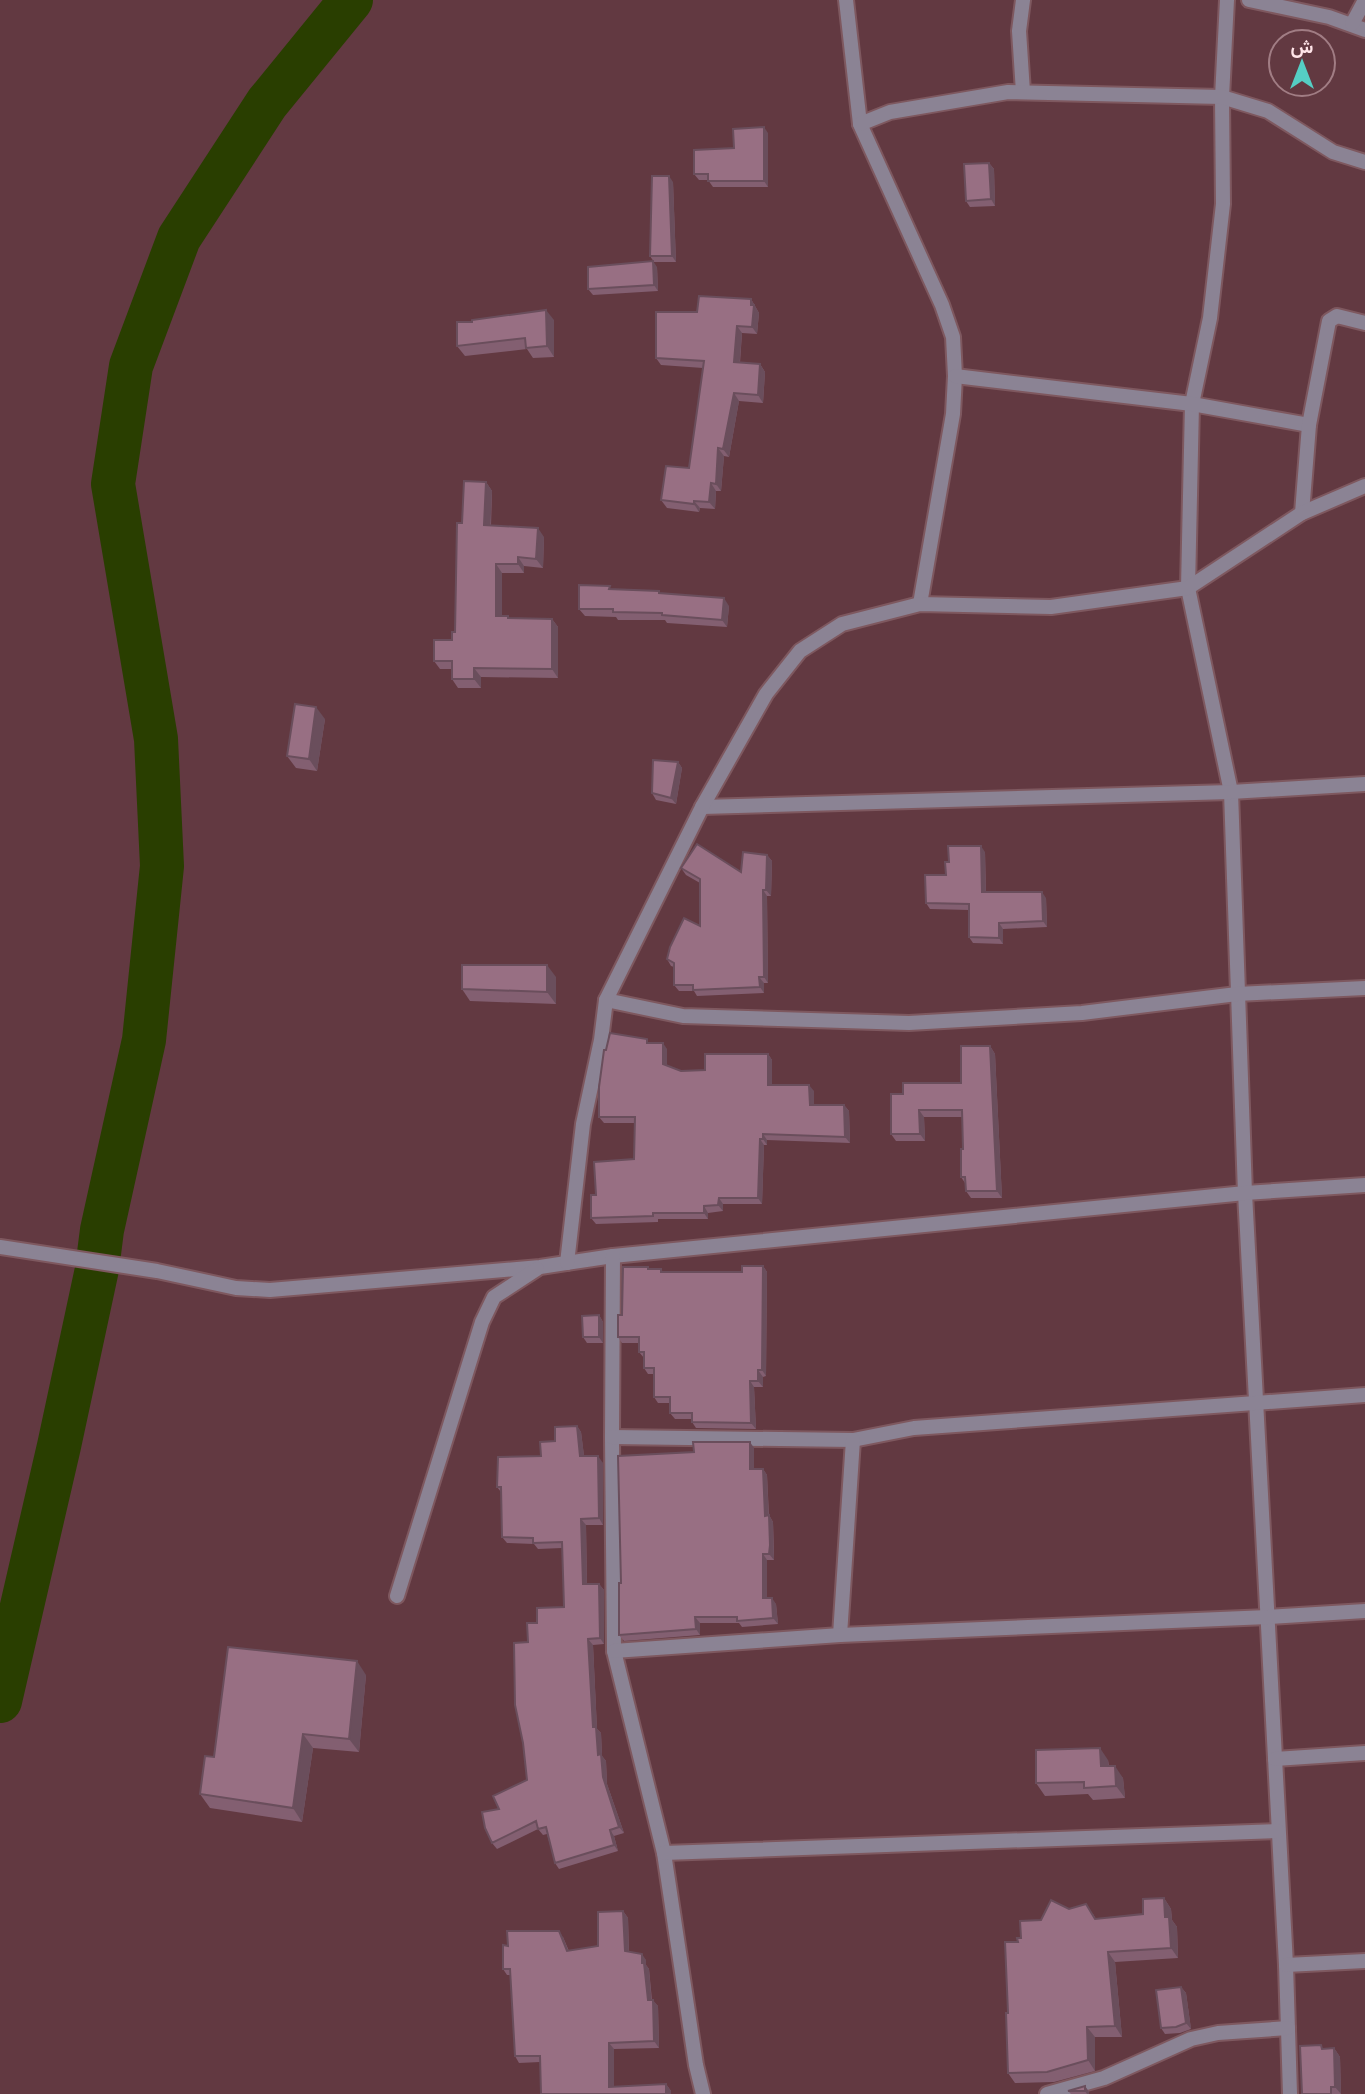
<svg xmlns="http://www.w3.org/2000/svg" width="1365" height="2094" viewBox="0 0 1365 2094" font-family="'Asap Condensed',Vazirmatn,sans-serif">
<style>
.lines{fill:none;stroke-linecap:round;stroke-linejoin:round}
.river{stroke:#293e00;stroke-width:44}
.minor-casing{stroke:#7e585f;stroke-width:18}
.minor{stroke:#8b8394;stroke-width:14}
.wall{fill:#835f71}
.shaded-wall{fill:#6a4e5c}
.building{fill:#986f83;stroke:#6a4e5c;stroke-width:2}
</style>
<rect width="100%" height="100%" fill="#623941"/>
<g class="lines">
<polyline class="river" points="0,1701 59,1446 97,1269 102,1230 144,1040 162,866 156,739 113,484 131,366 179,238 267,103 351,0"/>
<g class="minor-casing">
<g id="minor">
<polyline points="846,0 860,124 942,305 953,337 955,376 953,414 920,604"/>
<polyline points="1227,0 1222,97 1223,204 1210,318 1192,404 1188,588 1231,792 1245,1193 1286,1965 1290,2094"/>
<polyline points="1249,0 1329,17 1365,30"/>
<polyline points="1352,24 1365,0"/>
<polyline points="1023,92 1019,31 1023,0"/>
<polyline points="860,124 890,112 1008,92 1222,97 1268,111 1333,152 1365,162"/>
<polyline points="955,376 1192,404 1309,425"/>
<polyline points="1302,513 1309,425 1329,321 1337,316 1365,323"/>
<polyline points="702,807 1231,792 1365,784"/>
<polyline points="606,1000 683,1016 909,1023 1082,1013 1237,994 1365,988"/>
<polyline points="0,1247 157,1271 236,1288 270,1290 540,1267 613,1256 1245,1193 1365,1185"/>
<polyline points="613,1256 612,1437 614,1651 664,1853 696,2065 703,2094"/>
<polyline points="567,1263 583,1124 601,1040 606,1000 702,807 766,694 800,651 842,624 920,604 1051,607 1188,588 1302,513 1365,486"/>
<polyline points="612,1437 853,1440 914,1428 1365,1395"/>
<polyline points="397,1596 482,1322 494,1297 537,1269"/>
<polyline points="840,1635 853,1440"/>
<polyline points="614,1651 840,1635 1268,1617 1365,1611"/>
<polyline points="1275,1759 1365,1753"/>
<polyline points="664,1853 1278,1831"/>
<polyline points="1286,1965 1365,1961"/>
<polyline points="1047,2094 1104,2078 1191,2039 1218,2033 1288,2028"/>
</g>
</g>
<use href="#minor" class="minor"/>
</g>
<g class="wall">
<polygon points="768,133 768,187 713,187 708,180 699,180 694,174 734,148"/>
<polygon points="989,163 994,169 995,206 970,207 966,201"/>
<polygon points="673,182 676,262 654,262 650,256"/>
<polygon points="657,267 658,291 593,295 588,289"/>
<polygon points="751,299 759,313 757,334 742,333 740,363 760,364 765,372 763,403 739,401 729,457 724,456 721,491 716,491 715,509 700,508 699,512 667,508 661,500 689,468 703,368 661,365 656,358 697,312"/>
<polygon points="554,320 554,357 533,358 527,349 465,356 457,346"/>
<polygon points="486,482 492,491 491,526 544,537 543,568 524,566 524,573 502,573 502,616 510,618 552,619 558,627 558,678 481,677 481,688 458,688 452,679 452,669 440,669 434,661 452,640 455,632 462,523"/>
<polygon points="612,589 661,593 729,606 727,627 667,623 665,620 618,620 616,617 585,616 579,609"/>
<polygon points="325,719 317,771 296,768 287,756"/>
<polygon points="678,762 682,768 676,804 656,800 652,793"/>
<polygon points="985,852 986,892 1046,898 1047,927 1003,929 1003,944 973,943 969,937 969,910 930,909 926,903 946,875 949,862"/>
<polygon points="767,855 772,861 771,896 767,896 768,983 764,983 764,993 697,996 694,991 679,991 674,985 674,967 671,966 667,959 700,926 700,883 686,875 681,868 741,872"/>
<polygon points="556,977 556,1004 470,1001 462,989"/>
<polygon points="649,1043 667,1049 667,1065 681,1071 705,1070 768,1054 772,1060 772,1085 814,1091 814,1105 844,1105 849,1111 850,1143 767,1140 767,1145 764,1145 762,1204 723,1204 723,1211 708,1213 708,1219 658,1219 658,1222 596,1224 591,1218 596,1195 634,1159 635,1123 604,1123 599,1117"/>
<polygon points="990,1046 995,1054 1002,1198 971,1198 966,1191 965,1183 961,1177 963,1149 962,1117 924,1117 925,1141 896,1141 891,1134 903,1094 961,1083"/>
<polygon points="763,1266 767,1272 766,1376 763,1377 763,1387 754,1387 756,1429 696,1428 692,1422 692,1419 675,1419 670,1413 670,1403 658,1403 654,1397 654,1374 648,1374 644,1368 644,1358 639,1352 639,1343 622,1343 618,1337 622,1315 650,1269 661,1269 663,1272 742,1272"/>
<polygon points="599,1315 603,1322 603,1343 587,1343 583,1337"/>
<polygon points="577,1426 581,1432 584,1456 603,1463 603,1525 586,1525 587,1584 599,1584 604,1590 604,1644 593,1645 597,1729 601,1733 602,1756 606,1761 607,1784 624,1833 614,1836 618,1851 559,1869 555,1863 547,1834 543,1835 538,1829 497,1849 492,1843 499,1809 527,1780 528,1642 537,1623 564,1607 562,1548 538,1549 534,1544 507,1543 502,1537 501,1492 497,1487 541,1456 555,1441"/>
<polygon points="754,1448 754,1469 763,1469 767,1475 769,1515 773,1522 774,1551 774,1560 767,1560 767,1598 776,1604 778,1624 742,1627 739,1623 700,1623 700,1635 624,1641 619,1635 621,1583"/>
<polygon points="366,1675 359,1752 313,1748 302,1822 210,1808 200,1794 214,1757"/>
<polygon points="1108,1760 1109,1766 1123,1778 1125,1798 1093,1800 1088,1794 1045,1796 1036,1783"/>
<polygon points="1164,1898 1171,1909 1172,1920 1177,1927 1178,1958 1115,1962 1122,2037 1095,2037 1095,2071 1054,2082 1015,2083 1008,2073 1008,2013 1018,1942 1041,1920 1069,1909 1093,1914 1096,1919 1143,1914"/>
<polygon points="623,1911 628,1918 629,1951 646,1960 646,1965 649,1969 652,2000 658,2006 659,2048 614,2049 614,2087 666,2084 671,2091 671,2094 541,2094 540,2062 519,2063 515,2056 510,1975 507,1975 503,1969 508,1946 563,1937 569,1951 598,1946"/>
<polygon points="1181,1987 1186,1993 1191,2029 1180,2033 1165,2034 1161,2028"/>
<polygon points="1324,2048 1334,2048 1340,2057 1341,2094 1302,2094"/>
<polygon points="1085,2086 1089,2092 1089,2094 1071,2094 1068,2091"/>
</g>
<g class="shaded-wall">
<polygon points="764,127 768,133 768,187 764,181"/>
<polygon points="989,163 994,169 995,206 991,199"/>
<polygon points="669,176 673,182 676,262 672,256"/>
<polygon points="653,261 657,267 658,291 654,285"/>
<polygon points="751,299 759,313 757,334 752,327"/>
<polygon points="546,310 554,320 554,357 547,346"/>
<polygon points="737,326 742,333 739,370 734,362"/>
<polygon points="760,364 765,372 763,403 758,395"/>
<polygon points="734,393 739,401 729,457 723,449"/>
<polygon points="718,448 724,456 721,491 716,484"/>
<polygon points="486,482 492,491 490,534 484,525"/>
<polygon points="711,483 716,491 715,509 709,502"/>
<polygon points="694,501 700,508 699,512 694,504"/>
<polygon points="538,528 544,537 543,568 536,559"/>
<polygon points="518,557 524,566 524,573 518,564"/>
<polygon points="496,564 502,573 502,625 496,616"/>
<polygon points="724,598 729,606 727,627 722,620"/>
<polygon points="552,619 558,627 558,678 552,669"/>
<polygon points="474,668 481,677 481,688 474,679"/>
<polygon points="316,707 325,719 317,771 309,759"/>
<polygon points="678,762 682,768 676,804 671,798"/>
<polygon points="981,846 985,852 986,898 982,892"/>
<polygon points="767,855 772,861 771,896 766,890"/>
<polygon points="763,890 767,896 768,983 764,977"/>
<polygon points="1042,892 1046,898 1047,927 1043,921"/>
<polygon points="999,923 1003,929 1003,944 999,938"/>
<polygon points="547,965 556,977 556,1004 547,992"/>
<polygon points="759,977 764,983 764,993 760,987"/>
<polygon points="663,1043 667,1049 667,1070 663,1064"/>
<polygon points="990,1046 995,1054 1002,1198 997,1191"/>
<polygon points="768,1054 772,1060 772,1091 768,1085"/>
<polygon points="809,1085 814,1091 814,1111 810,1105"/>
<polygon points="844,1105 849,1111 850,1143 845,1137"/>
<polygon points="919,1110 924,1117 925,1141 920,1134"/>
<polygon points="763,1134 767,1140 767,1145 763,1139"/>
<polygon points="760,1139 764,1145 762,1204 758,1198"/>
<polygon points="719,1198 723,1204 723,1211 718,1205"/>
<polygon points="704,1206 708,1213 708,1219 704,1213"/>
<polygon points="763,1266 767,1272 766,1376 762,1370"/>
<polygon points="599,1315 603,1322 603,1343 599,1337"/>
<polygon points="758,1370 763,1377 763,1387 758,1381"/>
<polygon points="750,1381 754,1387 756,1429 751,1423"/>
<polygon points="577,1426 581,1432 585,1463 580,1456"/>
<polygon points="750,1442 754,1448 754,1475 750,1469"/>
<polygon points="598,1456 603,1463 603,1525 599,1518"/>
<polygon points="763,1469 767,1475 769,1522 765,1516"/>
<polygon points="769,1515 773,1522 774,1560 769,1554"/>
<polygon points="581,1519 586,1525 587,1590 583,1584"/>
<polygon points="763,1554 767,1560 767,1604 763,1598"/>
<polygon points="599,1584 604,1590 604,1644 600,1638"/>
<polygon points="772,1598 776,1604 778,1624 773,1618"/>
<polygon points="695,1617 700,1623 700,1635 696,1629"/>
<polygon points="588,1639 593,1645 597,1729 601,1733 602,1756 606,1761 607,1784 624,1833 619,1827 603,1777 598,1755 593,1727"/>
<polygon points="357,1661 366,1675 359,1752 349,1739"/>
<polygon points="303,1734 313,1748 302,1822 293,1808"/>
<polygon points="1100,1748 1108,1760 1110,1778 1101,1766"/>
<polygon points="1115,1766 1123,1778 1125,1798 1116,1786"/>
<polygon points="610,1830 614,1836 618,1851 614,1845"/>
<polygon points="1164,1898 1171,1909 1172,1920 1177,1927 1178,1958 1171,1948 1165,1917"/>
<polygon points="623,1911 628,1918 629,1957 625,1951"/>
<polygon points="559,1931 563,1937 571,1958 567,1951"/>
<polygon points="1108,1952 1115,1962 1122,2037 1115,2026"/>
<polygon points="642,1954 646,1960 646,1965 649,1969 652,2006 648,2000 642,1963"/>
<polygon points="1181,1987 1186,1993 1191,2029 1186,2023"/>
<polygon points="653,2000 658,2006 659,2048 654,2041"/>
<polygon points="1087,2027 1095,2037 1095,2071 1088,2060"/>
<polygon points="609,2043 614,2049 614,2093 609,2087"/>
<polygon points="1334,2048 1340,2057 1341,2094 1335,2087"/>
<polygon points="666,2084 671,2091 671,2094 666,2094"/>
<polygon points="1085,2086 1089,2092 1089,2094 1087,2094 1085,2091"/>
</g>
<g class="building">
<polygon points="764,127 764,181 708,181 708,174 694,174 694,150 734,148 733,129"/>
<polygon points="989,163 991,199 966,201 964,164"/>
<polygon points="652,176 669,176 672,256 650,256"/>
<polygon points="653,261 654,285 588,289 588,267"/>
<polygon points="699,296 751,299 751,305 754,305 752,327 737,326 734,362 760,364 758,395 734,393 723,449 718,448 716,484 711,483 709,502 694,501 694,504 661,500 666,466 689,468 704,361 656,358 656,312 697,312"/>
<polygon points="546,310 547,346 526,348 525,338 457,346 457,322 472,322 472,320"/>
<polygon points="464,481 486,482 484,525 538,528 536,559 518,557 518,564 496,564 496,616 508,616 508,618 552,619 552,669 474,668 474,679 452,679 452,661 434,661 434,640 452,640 452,632 455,632 457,523 462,523"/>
<polygon points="579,585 610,586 609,589 659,591 659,593 724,598 722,620 662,615 662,613 613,612 613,609 579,609"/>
<polygon points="295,704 316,707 309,759 287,756"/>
<polygon points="653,760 678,762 671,798 652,793"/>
<polygon points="697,844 741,872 743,852 767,855 766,890 763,890 764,977 759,977 760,987 693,990 693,985 674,985 674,963 667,959 670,947 684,918 700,926 700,879 681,868"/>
<polygon points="948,846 981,846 982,892 1042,892 1043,921 999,923 999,938 969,937 969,904 926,903 925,875 946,875 945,862 949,862"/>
<polygon points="462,965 547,965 547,992 462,989"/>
<polygon points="610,1033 647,1039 647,1043 663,1043 663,1064 681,1071 705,1070 705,1054 768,1054 768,1085 809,1085 810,1105 844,1105 845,1137 763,1134 763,1139 760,1139 758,1198 719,1198 718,1205 704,1206 704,1213 653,1213 653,1216 591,1218 591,1195 596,1195 594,1162 634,1159 635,1117 599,1117 599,1087 604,1050 606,1050"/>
<polygon points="961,1046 990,1046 997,1191 966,1191 965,1177 961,1177 961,1149 963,1149 962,1110 919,1110 920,1134 891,1134 891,1094 903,1094 903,1083 961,1083"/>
<polygon points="742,1266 763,1266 762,1370 758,1370 758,1381 750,1381 751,1423 692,1422 692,1413 670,1413 670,1397 654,1397 654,1368 644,1368 644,1352 639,1352 639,1337 618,1337 618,1315 622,1315 623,1267 648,1267 648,1269 661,1269 661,1272 742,1272"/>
<polygon points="599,1315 599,1337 583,1337 582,1316"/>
<polygon points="577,1426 580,1456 598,1456 599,1518 581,1519 583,1584 599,1584 600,1638 588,1639 593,1727 596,1727 598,1755 601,1754 603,1777 619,1827 610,1830 614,1845 555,1863 546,1827 538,1829 536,1821 492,1843 485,1828 482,1812 499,1809 493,1796 527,1780 523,1743 515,1705 514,1643 528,1642 527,1623 537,1623 537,1608 564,1607 562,1542 533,1543 533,1538 502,1537 501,1487 497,1487 498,1457 541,1456 540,1442 555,1441 555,1427"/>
<polygon points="693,1442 750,1442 750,1469 763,1469 765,1516 769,1515 770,1545 769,1554 763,1554 763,1598 772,1598 773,1618 737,1621 737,1617 695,1617 696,1629 619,1635 619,1583 621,1583 618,1456 694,1452"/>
<polygon points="228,1647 357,1661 349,1739 303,1734 293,1808 200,1794 205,1756 214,1757"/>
<polygon points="1100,1748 1101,1766 1115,1766 1116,1786 1084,1788 1084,1782 1036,1783 1036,1750"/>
<polygon points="1164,1898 1165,1917 1169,1917 1171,1948 1108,1952 1115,2026 1087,2027 1088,2060 1047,2072 1008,2073 1006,2013 1008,2013 1005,1942 1018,1942 1017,1938 1021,1938 1020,1921 1041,1920 1051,1900 1069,1909 1086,1904 1095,1919 1143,1914 1143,1899"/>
<polygon points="623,1911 625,1951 642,1954 642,1963 644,1963 648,2000 653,2000 654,2041 609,2043 609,2087 666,2084 666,2094 541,2094 540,2056 515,2056 510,1969 503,1969 503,1945 508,1946 507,1931 559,1931 567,1951 598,1946 598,1912"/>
<polygon points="1181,1987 1186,2023 1176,2027 1161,2028 1156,1990"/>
<polygon points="1321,2045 1322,2049 1334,2048 1335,2087 1331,2087 1331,2094 1302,2094 1300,2046"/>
<polygon points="1085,2086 1085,2091 1068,2091"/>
</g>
<g transform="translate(1302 63)"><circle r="33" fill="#623941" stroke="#a17d84" stroke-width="2"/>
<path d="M0-5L12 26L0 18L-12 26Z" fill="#55cec4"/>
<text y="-10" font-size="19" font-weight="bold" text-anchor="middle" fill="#ffe4e8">ش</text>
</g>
</svg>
